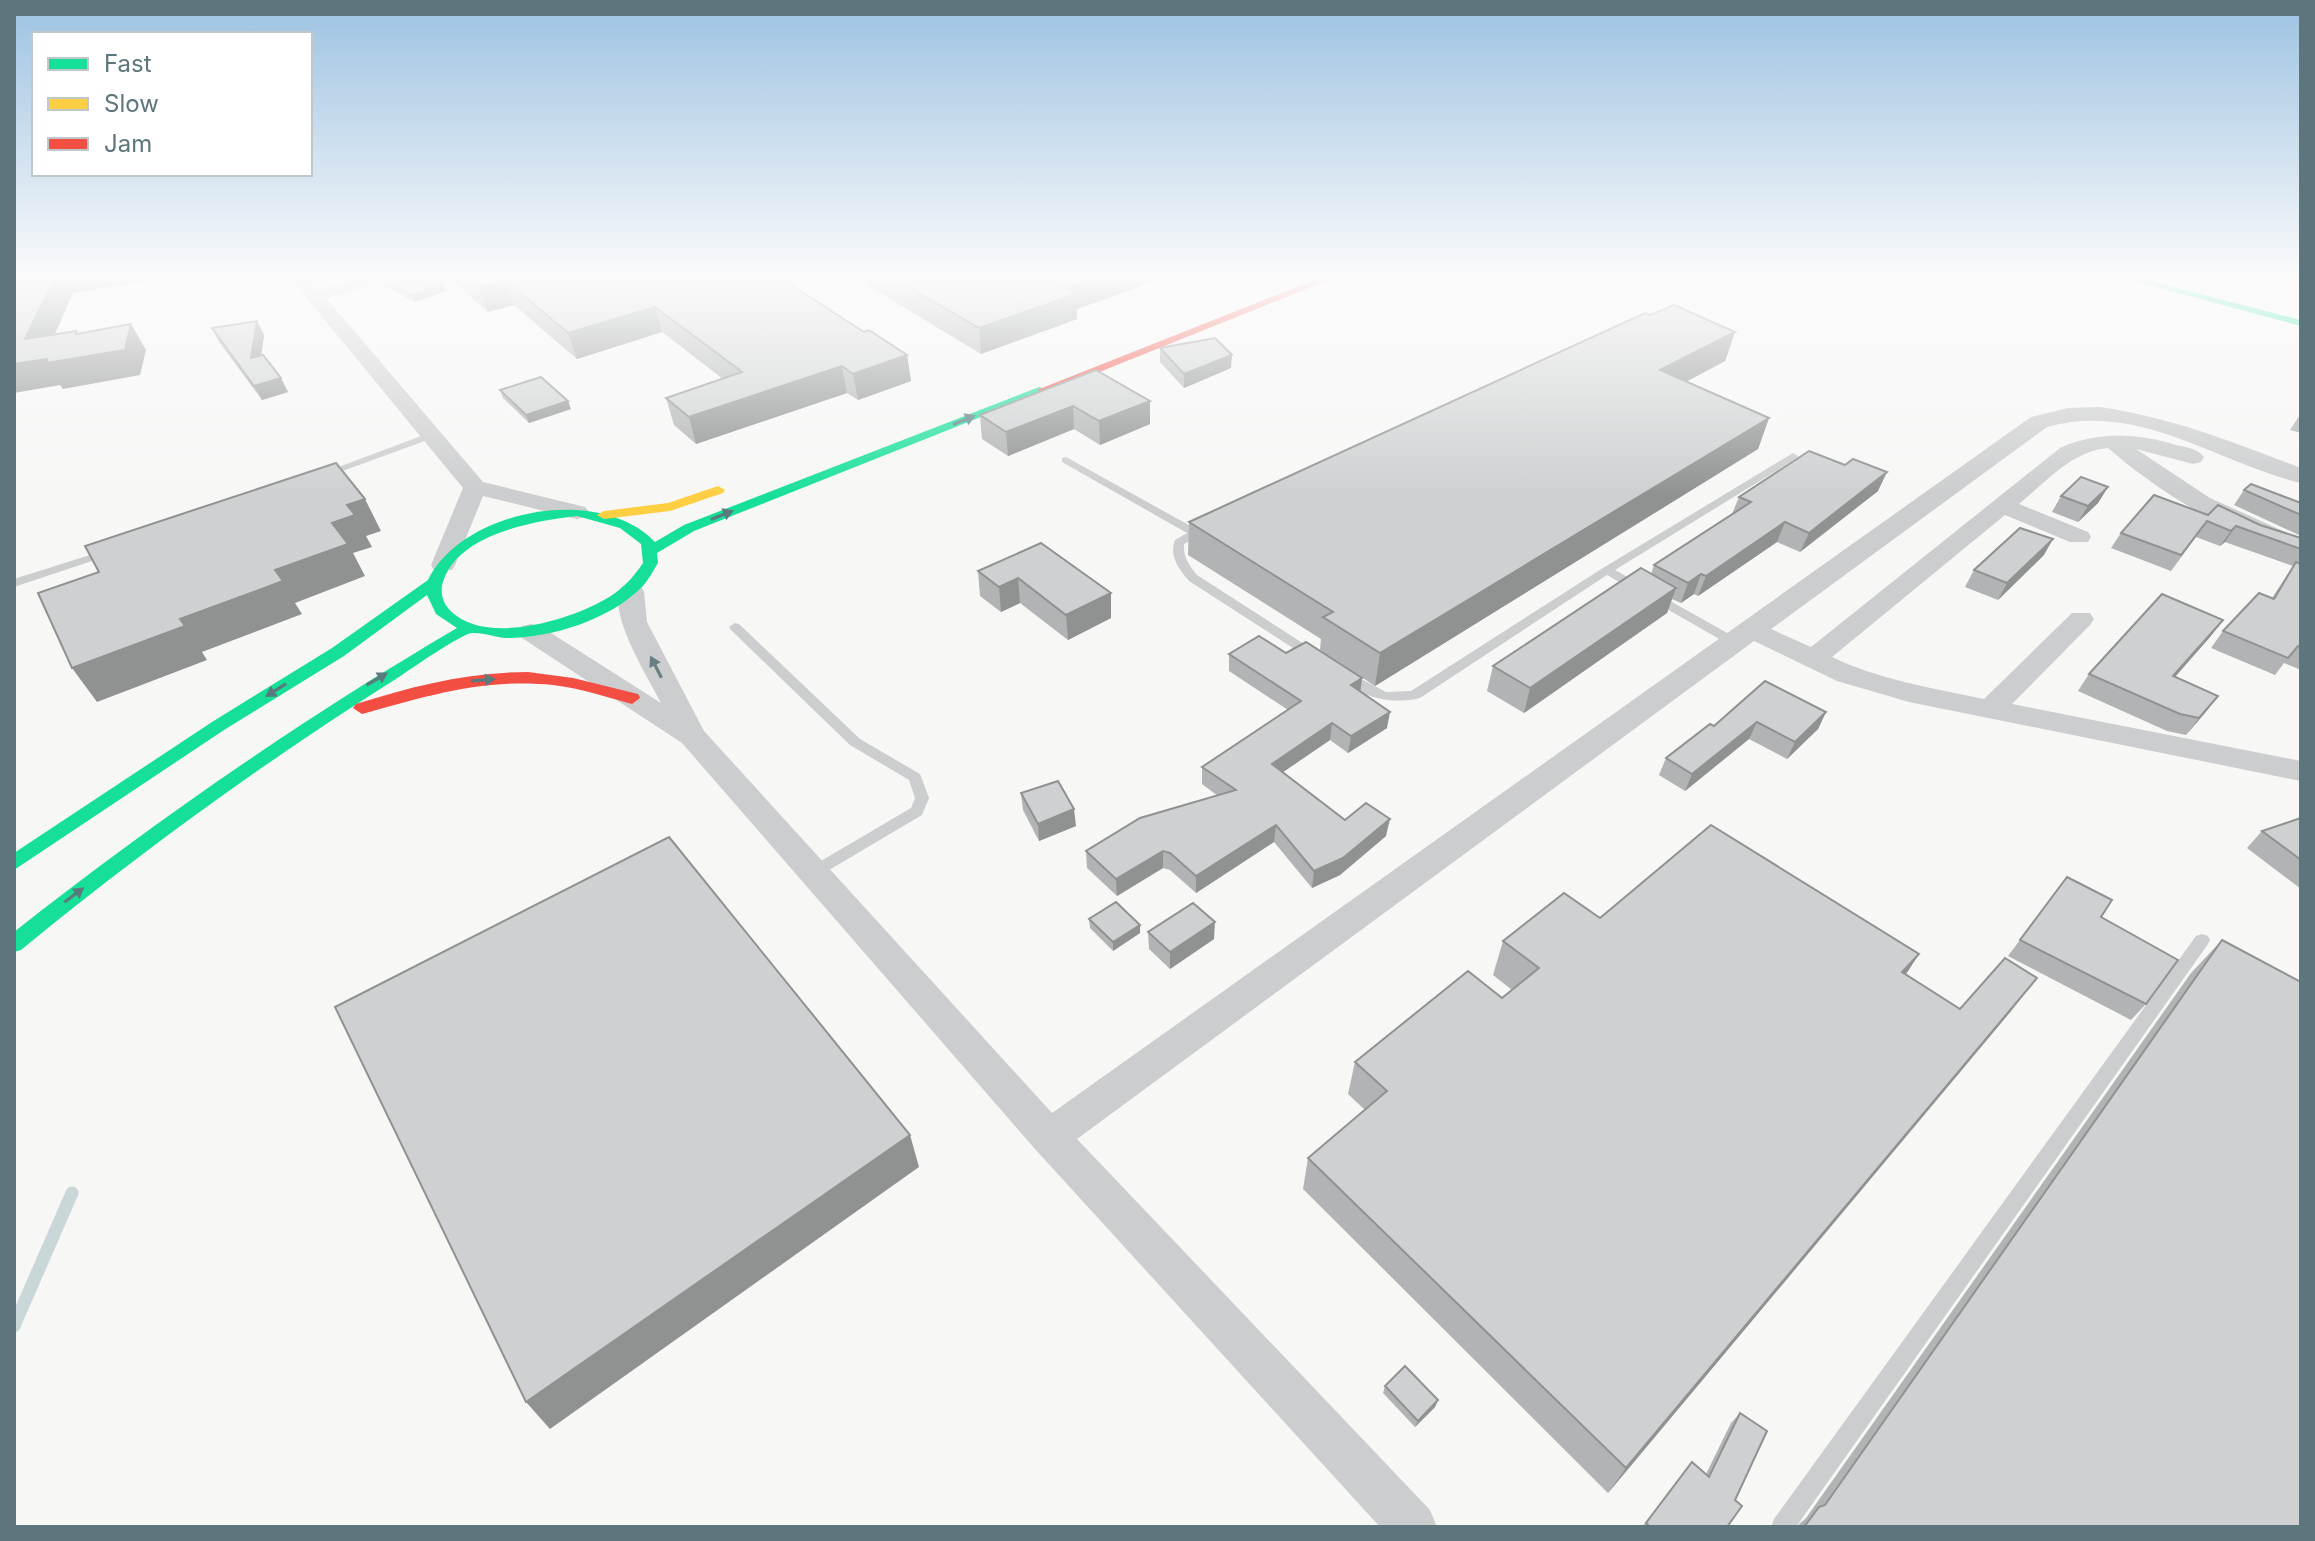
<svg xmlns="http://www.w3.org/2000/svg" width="2315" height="1541" viewBox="0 0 2315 1541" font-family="Inter,sans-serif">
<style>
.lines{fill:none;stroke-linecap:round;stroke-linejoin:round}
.stream{stroke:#cad7d8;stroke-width:13}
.lane{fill:#cccdce;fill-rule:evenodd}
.street{fill:#cccdce;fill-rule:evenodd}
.fast{fill:#16e098;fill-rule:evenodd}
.slow{fill:#ffcf43;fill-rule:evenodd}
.jam{fill:#f24e42;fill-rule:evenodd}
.wall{fill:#b1b3b4}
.shaded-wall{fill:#909292}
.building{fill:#ced0d1;stroke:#909292;stroke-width:2}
.oneway{fill:#597b7e}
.oneway2{fill:#687f85}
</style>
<rect width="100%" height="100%" fill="#f7f7f6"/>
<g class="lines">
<polyline class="stream" points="14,1326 72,1193"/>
<g class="lane">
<polygon points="429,433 434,436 433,438 329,476 321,476 320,474"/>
<path d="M1793,453l5,3 -1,2 -182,112 123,69 2,3 -2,3h-8l-123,-70 -187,123c-29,7 -60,0 -81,-22l1,-3h10l36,19 25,-1 192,-123z"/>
<path d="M1066,457l130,72 10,-4 4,1v4l-26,14c-1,13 5,21 13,31l121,78 2,3 -2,3h-8l-121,-78c-11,-13 -20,-25 -14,-41l12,-7 -125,-71v-4z"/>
<polygon points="109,549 113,550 113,554 14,587 14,579"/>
<polygon points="735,623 739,624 860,739 920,774 929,798 922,815 819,876 809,876 806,872 809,868 911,808 915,798 909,780 850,745 731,630 729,627"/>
<polygon points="2202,934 2208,936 2210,940 2208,944 1796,1527 1771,1527 1774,1519 2196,936"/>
</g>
<g class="street">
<polygon points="291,279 310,279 318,289 358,279 388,279 385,283 326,298 483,482 585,507 589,512 585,517 577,519 483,496 455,565 452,570 434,570 431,565 463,488"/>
<path d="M2100,407c71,10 135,36 201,61v15c-85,-21 -163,-82 -254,-56l-276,202 40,18 249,-199c39,-17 76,-15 116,-3 10,2 22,4 28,12l-3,5 -8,2 -57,-15 74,49 91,41v16c-67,-16 -141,-62 -193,-107 -36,3 -62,34 -89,56l69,28 3,5 -3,5h-18l-65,-27 -173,142c48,23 100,31 152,42l88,-86h18l4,6 -4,6 -78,79 289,57v20l-392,-79 -72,-21 -83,-40 -677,498 353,371 7,17h-57l-345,-378 -353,-406 -160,-105 -4,-6 4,-6 9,-2 9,2 121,77c-12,-24 -56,-93 -39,-117h18l4,5 3,31 57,109 348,382 979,-696 37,-9z"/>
</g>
<g class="fast">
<polygon points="2126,279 2143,279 2301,320 2301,326"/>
<path d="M1039,387l10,3 -355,141 -37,22 1,10c-5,8 -10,18 -17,25 -33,32 -87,49 -133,50 -11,0 -25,-6 -36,-5 -11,1 -61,36 -73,44 -132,83 -257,174 -378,273l-7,2v-20c141,-111 288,-213 443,-304l-21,-14 -9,-19 -83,61 -120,74 -210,140v-17l198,-131 120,-74 96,-68c35,-71 172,-96 227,-38l29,-17zM577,516l43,12 21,16 2,19c-10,15 -22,28 -39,37 -37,21 -123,47 -156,8 -7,-8 -8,-20 -4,-29 17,-46 91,-58 133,-63z"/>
</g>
<polygon class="slow" points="718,486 725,490 723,493 670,511 604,519 597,515 604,511 668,503"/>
<g class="jam">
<polygon points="1317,279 1331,279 1047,393 1037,390"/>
<path d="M528,672l45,6 65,16 2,4 -8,6c-26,-7 -52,-16 -79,-19 -68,-7 -127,11 -191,29l-9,-6 3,-4c57,-18 112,-32 172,-32z"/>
</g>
</g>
<g class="wall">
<polygon points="381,279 443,284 446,291 415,302 384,286"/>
<polygon points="450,279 782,279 864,332 907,355 911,381 858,400 847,393 696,444 674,425 666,398 723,379 662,332 577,359 514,305 488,312"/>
<polygon points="857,279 1161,279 1077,309 1077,319 981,354"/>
<polygon points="1650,315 1735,332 1725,361 1686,382 1769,418 1758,449 1375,686 1320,650 1321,639 1188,555 1189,522"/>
<polygon points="257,321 264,335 261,355 288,392 262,400 219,342 212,328"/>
<polygon points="1160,348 1231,368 1184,388 1160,362"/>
<polygon points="1096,370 1150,424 1100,445 1074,429 1008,456 982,439 980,415"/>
<polygon points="500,390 571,409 529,423 503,398"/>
<polygon points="2301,413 2301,433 2290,430"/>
<polygon points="2108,487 2098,503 2078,522 2052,512 2061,496"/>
<polygon points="2244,490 2301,503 2301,536 2234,505"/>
<polygon points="1878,491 1800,552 1777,542 1698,596 1694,594 1681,603 1672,599 1667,613 1524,713 1487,691 1493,666 1651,574 1654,565 1732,514 1739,497"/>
<polygon points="2208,515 2260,525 2301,538 2301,670 2284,663 2275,675 2211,648 2223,631 2272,598 2293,566 2225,542 2220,546 2196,537 2171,571 2111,548 2121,533"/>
<polygon points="2044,555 1998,600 1965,587 1974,570"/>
<polygon points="978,571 1111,593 1111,618 1068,640 1020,603 1001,612 980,596"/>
<polygon points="2223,620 2210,637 2175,676 2218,696 2186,735 2167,731 2078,691 2089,674"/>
<polygon points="1286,653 1362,678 1360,692 1387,728 1348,753 1330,740 1283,772 1345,820 1386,836 1340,875 1312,888 1274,842 1196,893 1170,870 1163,868 1117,896 1087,868 1086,851 1218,796 1202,784 1202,767 1288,710 1229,671 1229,654"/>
<polygon points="1826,712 1818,729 1787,759 1749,739 1685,791 1659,775 1666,758 1714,726"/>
<polygon points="1021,793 1076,826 1039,841 1023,810"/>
<polygon points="2301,818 2301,889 2247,848 2262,831"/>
<polygon points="2067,877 2101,917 2146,1004 2131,1020 2008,956"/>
<polygon points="1600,918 1919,954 1906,974 1960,1009 2011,1011 1608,1493 1303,1189 1308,1158 1365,1110 1348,1094 1355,1062 1502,998 1512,990 1493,975 1503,941"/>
<polygon points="1089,919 1140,925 1140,933 1113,951 1090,928"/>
<polygon points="1148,932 1214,939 1170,969 1149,949"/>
<polygon points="2222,940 2301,1527 1796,1527 1806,1518 2191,973"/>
<polygon points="1385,1386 1438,1400 1435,1407 1415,1427 1383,1393"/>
<polygon points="1740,1413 1735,1500 1727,1527 1642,1527 1692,1462 1706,1474 1731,1423"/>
</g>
<g class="shaded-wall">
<polygon points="54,279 158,279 73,293 44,359 76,334 76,331 91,355 131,324 146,350 140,375 63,389 60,385 14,393 14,364"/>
<polygon points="1090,279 1161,279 1077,309 1077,319 981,354 979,328 1064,288"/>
<polygon points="505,280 514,305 488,312 479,287"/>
<polygon points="443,284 446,291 415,302 412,295"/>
<polygon points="655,307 662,332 577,359 568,333"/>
<polygon points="257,321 264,335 259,372 251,358"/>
<polygon points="1735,332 1725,361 1651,400 1660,370"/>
<polygon points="907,355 911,381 858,400 853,374"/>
<polygon points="1232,355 1231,368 1184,388 1184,374"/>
<polygon points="842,366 847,393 696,444 689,417"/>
<polygon points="281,378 288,392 262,400 254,386"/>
<polygon points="568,401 571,409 529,423 526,415"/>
<polygon points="1150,401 1150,424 1100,445 1099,421"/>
<polygon points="1073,406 1074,429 1008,456 1006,432"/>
<polygon points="1769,418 1758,449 1375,686 1380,653"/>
<polygon points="1887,472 1878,491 1800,552 1809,533"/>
<polygon points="2108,487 2098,503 2078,522 2088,506"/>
<polygon points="365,499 381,531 366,536 372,547 353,553 365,576 295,603 302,614 202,652 207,660 97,702 72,668 180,619 275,570 332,523 347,505"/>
<polygon points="1785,522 1777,542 1698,596 1706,576"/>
<polygon points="2236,526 2225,542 2220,546 2231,531"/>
<polygon points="2053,539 2044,555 1998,600 2007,583"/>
<polygon points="1701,574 1694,594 1681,603 1688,583"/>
<polygon points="1018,578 1020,603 1001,612 999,587"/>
<polygon points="1676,588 1667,613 1524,713 1530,688"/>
<polygon points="1111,593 1111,618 1068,640 1066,615"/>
<polygon points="2223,620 2210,637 2161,693 2173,676"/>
<polygon points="1362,678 1360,695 1351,685"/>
<polygon points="2218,696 2205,713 2186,735 2199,718"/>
<polygon points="1390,712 1387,728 1348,753 1351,736"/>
<polygon points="1826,712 1818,729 1787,759 1795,742"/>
<polygon points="1757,722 1749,739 1685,791 1692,774"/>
<polygon points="1332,723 1330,740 1270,781 1272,764"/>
<polygon points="1074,809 1076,826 1039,841 1038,824"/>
<polygon points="1390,819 1386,836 1340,875 1312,888 1314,871"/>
<polygon points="1276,825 1274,842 1196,893 1196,876"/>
<polygon points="1163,851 1163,868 1117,896 1116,879"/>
<polygon points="1215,922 1214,939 1170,969 1170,952"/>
<polygon points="1140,925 1140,933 1113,951 1113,942"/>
<polygon points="1919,954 1897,988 1902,972"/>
<polygon points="2037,978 2011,1011 1608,1493 1626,1468"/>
<polygon points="910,1135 919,1167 550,1429 526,1402"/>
<polygon points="1438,1400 1435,1407 1415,1427 1418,1421"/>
</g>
<g class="building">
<polygon points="14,279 54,279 25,339 76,331 76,334 131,324 125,350 46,363 47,359 14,364"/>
<polygon points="381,279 438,279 443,284 412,295"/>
<polygon points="469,279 782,279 864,332 869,330 907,355 853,374 842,366 689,417 666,398 742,372 655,307 568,333 505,280 479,287"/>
<polygon points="895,279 1090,279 1064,288 1076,294 979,328"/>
<polygon points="1674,305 1735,332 1660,370 1769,418 1380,653 1323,617 1333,612 1189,522 1645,313 1650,315"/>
<polygon points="257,321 251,358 263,355 281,378 254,386 212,328"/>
<polygon points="1215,338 1232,355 1184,374 1160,348"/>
<polygon points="1096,370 1150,401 1099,421 1073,406 1006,432 980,415"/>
<polygon points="541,377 568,401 526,415 500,390"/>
<polygon points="1809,451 1845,465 1853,459 1887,472 1809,533 1785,522 1706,576 1701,574 1688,583 1654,565 1751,502 1739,497"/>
<polygon points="336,463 365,499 347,505 355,515 332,523 348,544 275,570 283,581 180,619 185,626 72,668 38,593 99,572 85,546"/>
<polygon points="2081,477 2108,487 2088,506 2061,496"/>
<polygon points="2251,484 2301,503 2301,515 2244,490"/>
<polygon points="2154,495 2208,515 2218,505 2260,525 2301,538 2301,549 2236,526 2231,531 2207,521 2181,555 2121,533"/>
<polygon points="2020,528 2053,539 2007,583 1974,570"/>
<polygon points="1041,543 1111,593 1066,615 1018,578 999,587 978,571"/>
<polygon points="2296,562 2301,564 2301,647 2298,646 2288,658 2223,631 2259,593 2274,599"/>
<polygon points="1641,568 1676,588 1530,688 1493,666"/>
<polygon points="2162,594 2223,620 2173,676 2218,696 2199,718 2180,714 2089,674"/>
<polygon points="1259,636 1286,653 1306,642 1362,678 1351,685 1390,712 1351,736 1332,723 1272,764 1345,820 1366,803 1390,819 1343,858 1314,871 1276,825 1196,876 1170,853 1163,851 1116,879 1086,851 1140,818 1236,790 1202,767 1301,701 1229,654"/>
<polygon points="1765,681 1826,712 1795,742 1757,722 1692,774 1666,758 1710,724 1714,726"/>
<polygon points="1058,781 1074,809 1038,824 1021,793"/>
<polygon points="2301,818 2301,860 2262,831"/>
<polygon points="1711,825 1919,954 1902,972 1960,1009 2005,958 2037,978 1626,1468 1308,1158 1387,1091 1355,1062 1468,971 1502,998 1539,968 1503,941 1564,893 1600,918"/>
<polygon points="669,837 910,1135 526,1402 335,1007"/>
<polygon points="2067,877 2112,900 2101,917 2178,960 2146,1004 2020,940"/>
<polygon points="1116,902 1140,925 1113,942 1089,919"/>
<polygon points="1193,903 1215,922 1170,952 1148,932"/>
<polygon points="2222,940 2301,982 2301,1527 1804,1527 1819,1507 1825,1505"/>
<polygon points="1405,1366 1438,1400 1418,1421 1385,1386"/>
<polygon points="1740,1413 1767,1431 1735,1500 1742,1506 1727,1527 1650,1527 1646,1523 1692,1462 1709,1477"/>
</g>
<defs><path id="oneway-solid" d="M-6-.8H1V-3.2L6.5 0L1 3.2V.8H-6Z" transform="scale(2)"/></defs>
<g class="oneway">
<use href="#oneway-solid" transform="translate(964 420) rotate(-22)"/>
<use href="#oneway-solid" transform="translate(722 515) rotate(-22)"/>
<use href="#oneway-solid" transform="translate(377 679) rotate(-30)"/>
<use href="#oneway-solid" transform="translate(483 680) rotate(-4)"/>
<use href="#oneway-solid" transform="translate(276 690) rotate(148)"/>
<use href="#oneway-solid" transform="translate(74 895) rotate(-37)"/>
</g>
<use class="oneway2" href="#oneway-solid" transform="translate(656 667) rotate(-117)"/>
<linearGradient id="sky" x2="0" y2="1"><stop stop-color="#9cc2e2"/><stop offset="0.56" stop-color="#fbfbfb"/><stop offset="1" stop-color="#fbfbfb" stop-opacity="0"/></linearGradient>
<rect width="2315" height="495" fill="url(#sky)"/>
<rect width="2315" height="1541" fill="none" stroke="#5d767d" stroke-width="32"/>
<rect x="32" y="32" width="280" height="144" fill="#ffffff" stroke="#bec8cb" stroke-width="2"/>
<rect x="48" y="58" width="40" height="12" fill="#16e098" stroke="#bec8cb" stroke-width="2"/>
<text x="104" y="72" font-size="24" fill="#5d767d">Fast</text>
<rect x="48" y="98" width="40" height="12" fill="#ffcf43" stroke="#bec8cb" stroke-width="2"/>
<text x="104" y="112" font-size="24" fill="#5d767d">Slow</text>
<rect x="48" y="138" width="40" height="12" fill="#f24e42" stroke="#bec8cb" stroke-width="2"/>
<text x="104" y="152" font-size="24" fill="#5d767d">Jam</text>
</svg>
